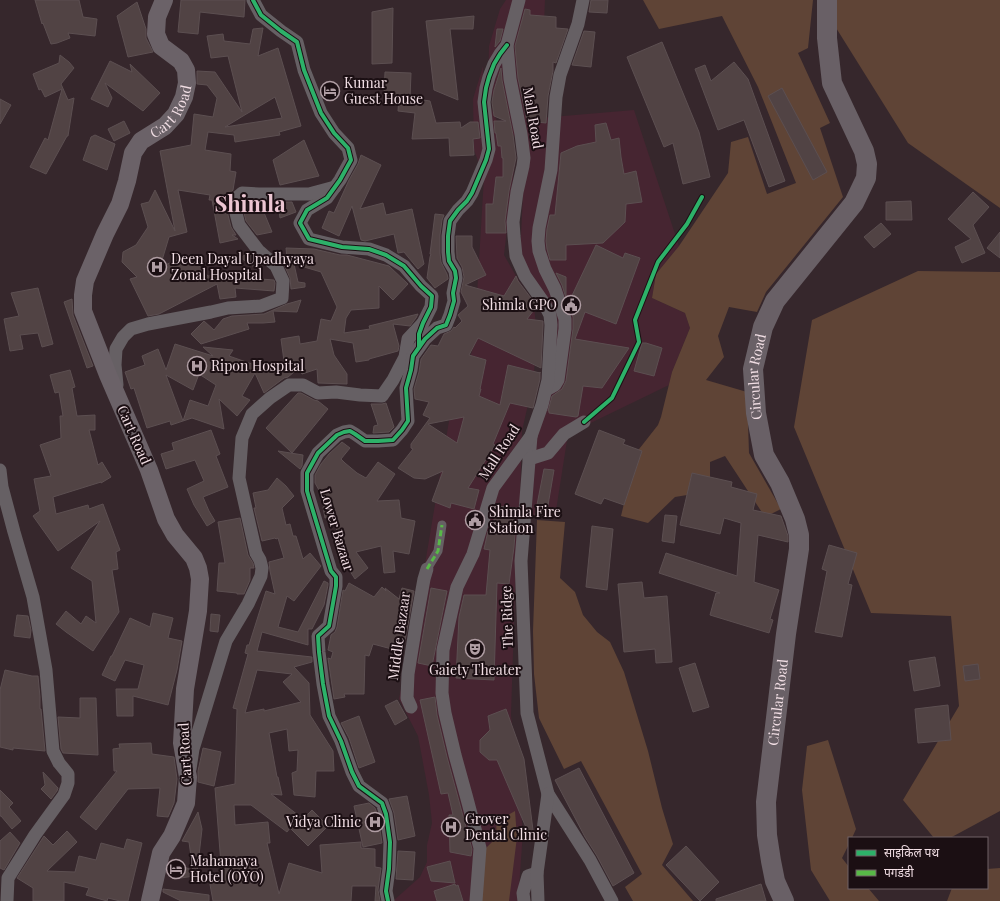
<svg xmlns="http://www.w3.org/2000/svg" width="1000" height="901" viewBox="0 0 1000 901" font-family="'Playfair Display','Noto Sans Devanagari',serif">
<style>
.built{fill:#462531}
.green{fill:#5f4436}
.building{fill:#514344;stroke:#5c4f51;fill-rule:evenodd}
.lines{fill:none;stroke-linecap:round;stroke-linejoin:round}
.pedestrian{stroke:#666064;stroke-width:9}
.minor{stroke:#666064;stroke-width:13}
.secondary{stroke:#6b6268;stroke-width:18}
.primary{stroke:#696066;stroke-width:20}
.quiet{stroke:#58b947;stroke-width:3;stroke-dasharray:6 3;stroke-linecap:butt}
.cycleway-casing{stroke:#1b0f13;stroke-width:6}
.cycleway{stroke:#2db169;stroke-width:4}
.labels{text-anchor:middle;stroke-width:4;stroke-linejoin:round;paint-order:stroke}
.poi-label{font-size:14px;fill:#f1dee4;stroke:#1b0f13;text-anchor:start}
.street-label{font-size:14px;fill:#f1dee4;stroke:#1b0f13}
.town-label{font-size:22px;font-weight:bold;fill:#ecc6d2;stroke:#1b0f13}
</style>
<rect width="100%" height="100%" fill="#36272c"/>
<g class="built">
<polygon points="506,0 545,0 540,118 634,110 679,246 656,274 652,298 685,313 690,328 672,372 669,385 568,434 555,517 529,516 537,430 547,379 545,306 520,257 525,151 501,117 488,86 489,46 500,9"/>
<polygon points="483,66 483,90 515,161 504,255 534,307 536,325 534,378 522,431 520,503 515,591 511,715 523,832 518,901 393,901 420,877 427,862 427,845 432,823 429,795 418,736 399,699 426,558 449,421 474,345 484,177 474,150 473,99"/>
</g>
<g class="green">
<polygon points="643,0 813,0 808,48 798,53 830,123 820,128 843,197 766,292 757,312 729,307 718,336 724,357 706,380 747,392 749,453 781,509 765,517 725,456 710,462 710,481 693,494 675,497 648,523 621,516 636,453 658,425 661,417 672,372 690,328 685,313 652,298 656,274 679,246 728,173 731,142 748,137 767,194 796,183 758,87 722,16 659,29"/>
<polygon points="834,0 1000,0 1000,208 908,143 833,23"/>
<polygon points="918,271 1000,272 1000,811 950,838 934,838 903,800 959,706 951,616 871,613 794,427 812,320"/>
<polygon points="537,520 565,522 560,578 575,592 583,615 597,632 610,642 624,672 648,751 662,808 673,844 662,865 693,901 633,901 625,887 642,874 581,761 564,769 539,718 534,674 533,631"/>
<polygon points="828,740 856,829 852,838 849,838 849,844 842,858 849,867 849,888 868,888 879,901 830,901 811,870 802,790 807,746"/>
<polygon points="515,811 517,837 509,901 480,901 486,848 497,837 496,822"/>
<polygon points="1000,868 1000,901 947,901 952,888 987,888 987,869"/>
</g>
<g class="building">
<polygon points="35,0 79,0 83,17 97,19 95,36 68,33 70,38 57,43 51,44 43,23 42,24"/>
<polygon points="181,0 245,0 244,17 200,12 198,34 178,32"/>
<polygon points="591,0 608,0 607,13 589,12"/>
<polygon points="137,2 146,29 146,38 153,52 128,57 117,16"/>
<polygon points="393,8 392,63 372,64 372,12"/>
<polygon points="525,9 530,10 530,15 556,17 556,28 568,29 556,63 553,62 553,71 548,96 546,123 527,121 518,78 515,46"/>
<polygon points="474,16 473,29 450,29 458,100 434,90 426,21"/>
<path d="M263,28l-5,28 20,-8 23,78 -22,6 1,3 -45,7 -1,-7 -26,-3 -3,18 26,4 -1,17 6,1 -3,18 -7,8 -1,5 6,24 5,8h-4l6,4 -18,4 -8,-43h-3l1,-5 -32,-5 9,42 -18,5 -9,30 30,-12 18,21 30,-5 1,2 -6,3v1l41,3 1,3 -1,8 -39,-3 1,9 -16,2 -3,-15 -58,30 -11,2 -18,-37 7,-2 -15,-15 1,-10 13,-7 12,-18 -7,-23 8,-2 6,-12 20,41 -15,-80 31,-6 3,-31 19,3 4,-19 -10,-13 -10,-1v-13l18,1 27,40 -14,-56 -17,2 -4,-22 16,-2 1,7 26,3 3,-15zM275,97l7,21 -57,9 18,-11z"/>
<polygon points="497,29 503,29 500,41 495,47"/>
<polygon points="584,31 595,32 591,67 572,65"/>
<polygon points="662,42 699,132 710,177 683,184 673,143 664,147 627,57"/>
<polygon points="60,55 69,62 74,68 61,84 68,100 74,98 68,136 67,136 46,174 30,167 45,138 48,140 62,89 45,97 41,89 39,90 33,74 59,63"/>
<polygon points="110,61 132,72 130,64 160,93 143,111 105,83 112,98 108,107 91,99"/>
<polygon points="734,62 748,79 785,181 769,187 744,120 718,130 695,69 705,65 711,81"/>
<polygon points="501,68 502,80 513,135 516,158 509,191 505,221 506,233 486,233 486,204 493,204 496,177 503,177 503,158 502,158 501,146 498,146 496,133 495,133 494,121 506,121 494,116 492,102 494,90"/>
<polygon points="385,72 411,73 410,98 430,101 436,123 460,122 461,128 470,122 478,122 480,138 473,139 474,155 450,156 449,138 412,139 415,113 398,111 399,96 384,95"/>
<polygon points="782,88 827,172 813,180 768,96"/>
<polygon points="0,99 11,105 0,124"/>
<polygon points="124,121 130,133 114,141 108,129"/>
<polygon points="606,123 611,140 619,138 621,157 624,174 636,171 642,202 626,204 625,222 603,243 566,245 566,260 550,260 547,249 546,241 547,229 550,215 555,215 561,153 577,146 596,142 595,125"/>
<polygon points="95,135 115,144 107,170 83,160 91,137"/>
<polygon points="304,140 319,176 280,185 273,160"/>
<polygon points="361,155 381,165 360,209 383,203 386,215 412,209 424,264 418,269 404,252 398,253 394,234 365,241 361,240 352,206 339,236 322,228 329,211 334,213 349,180 358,164"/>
<polygon points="973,192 989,207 973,225 985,253 962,263 955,247 971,239 948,219"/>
<polygon points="911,201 912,220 886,220 886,202"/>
<polygon points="286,202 292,202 296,212 280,218 278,204"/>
<polygon points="260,203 272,232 257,235 246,221 242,205"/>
<polygon points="435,214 444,215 442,220 440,235 440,253 441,262 447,274 448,278 448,279 435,288 427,278 430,257 431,254 430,254"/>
<polygon points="881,223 891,234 874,248 864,237"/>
<polygon points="1000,232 1000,258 987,248"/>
<path d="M456,236h16v11l14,28 -21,10 39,11 12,-20 2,5 19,25 -10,13 16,2v4l-2,43 -63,-30 -9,17 17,5 -6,29h1l-2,7 21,9 8,-40 32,8v-1v7l-7,29 -23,-5 -17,41 2,1 -27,43 11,2 -5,19 -23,-6 -1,5 -18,-7 11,-30 -18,8 -11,-1 -16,-10 15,-19 -2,-1v-4l19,-26 -7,-3 6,-13 -14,-3 -1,-10 5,-17 2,-13 10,-14 7,1 6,-12 7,-3 3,-4 1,1 7,-7 -4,-6 10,-9 -7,-14 3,-15 -2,-10 -5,-9zM464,417l-7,26 -29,-19z"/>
<polygon points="596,245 623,258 625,253 640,258 616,324 585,312 575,339 629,348 602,388 583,386 578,416 576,417 549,413 549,411 548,411 552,396 562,389 566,381 573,329 573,317 568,304"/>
<polygon points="286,248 314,249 340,255 347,255 389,266 408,284 393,300 379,286 379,308 351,310 346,318 344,333 370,329 369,326 418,314 416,318 410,326 393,324 399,346 398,351 369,359 369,360 356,362 353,343 330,339 334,355 347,374 347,384 318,383 317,369 302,374 299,368 288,377 284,378 264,393 255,373 242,396 250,400 237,416 219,399 224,429 192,418 183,421 190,400 208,406 216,385 199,374 193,390 166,375 183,421 171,425 170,421 147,428 134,388 131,389 125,372 145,365 142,356 158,349 166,370 175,344 213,356 203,347 233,350 229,356 272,371 284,361 281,339 299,336 300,344 317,341 321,319 331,321 337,307 321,272 294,264 298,282 305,283 305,287 291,289 290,278 283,262 283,259 287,258"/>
<polygon points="249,251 261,264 257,269 241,258"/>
<polygon points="556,273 566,277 566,298 562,285"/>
<polygon points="38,288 53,344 42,347 38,333 20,335 23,349 10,351 4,319 19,316 11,293"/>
<polygon points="72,299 73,315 93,366 87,368 64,302"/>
<polygon points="301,300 297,312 273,311 275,322 263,323 247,323 249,329 201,344 191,334 204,321 214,330 223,319 232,316 264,314 287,304"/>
<polygon points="642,343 646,343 662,348 654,376 634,371"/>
<polygon points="70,370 75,387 72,388 77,416 95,415 95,430 89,430 98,465 102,462 111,477 101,483 101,482 53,497 56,514 88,505 89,509 103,504 120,550 116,552 118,569 112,570 119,612 93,651 66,632 56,624 66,611 81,624 86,616 96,623 92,581 71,568 100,521 58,551 33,516 40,511 34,479 51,476 40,445 61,438 60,416 63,416 59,392 55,393 50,375"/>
<polygon points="298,393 301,393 314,400 318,401 328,409 292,453 266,428"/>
<polygon points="386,403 394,427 389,432 373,433 374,426 378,425 371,404 382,404"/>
<polygon points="211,430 220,454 216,456 228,487 203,497 209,511 215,521 207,526 194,505 187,489 204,481 195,460 166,469 161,454 174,450 172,443"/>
<polygon points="599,430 625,440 623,444 642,451 624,505 604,498 601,504 575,494"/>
<polygon points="342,442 350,448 341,459 345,463 357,473 366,478 378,462 395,474 377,501 399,500 401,518 415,521 409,554 393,551 395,572 384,573 381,546 356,552 368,568 355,579 348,568 348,566 344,564 336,549 341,546 333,516 325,518 323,507 328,506 315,483 315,475 321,464 329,454"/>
<polygon points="278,451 303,455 302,466 300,469"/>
<polygon points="544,469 554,470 546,517 535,515"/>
<polygon points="692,473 732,482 731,487 757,494 753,510 781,516 788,536 788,542 758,535 754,582 779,590 770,619 773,620 769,633 710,615 716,593 720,593 659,573 666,553 737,576 741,523 724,518 720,534 680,525"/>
<path d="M277,478l9,8 8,10 -12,12 4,17 4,-1 3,12h3l7,23 7,-6 11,13 -27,35 -7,-5 -9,31 20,5 26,-51 4,2v2l-4,20 -12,24h-4v16l-46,-13 -5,19 55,6v5l-18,5 15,16 1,32 23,36 1,20h-18l-1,26 -21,-2 -2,-22 5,-2 1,-21 -9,1 -2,-22 -18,4 8,44h1l4,18 -11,-1 32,25 9,-9 16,16 -20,20 -18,-18 -3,4 -36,-27h-17l1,20 33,-3 2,21h-3l12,51 10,-31 33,10 -2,-28 41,-3v6l14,1v18l6,1 -3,22 2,11h-5l1,-15h-24l-1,15h-138l-4,-22 13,-2 -7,-89 20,-4 2,-75 -4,-1 15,-54 -3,-1 2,-8h2l17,-54 9,3 -5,-23 -1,-9 15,-4 -6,-20 -2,1 -1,-1 -13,3 -8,-33h2l-3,-15 15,-3zM257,670l35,4 -9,8 18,20 -37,9v-2l-19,4z"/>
<polygon points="497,506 517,508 514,547 509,584 497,583 494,680 456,678 459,617 464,595 486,595 490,550 484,549 488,531 500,532 502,526 493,524"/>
<polygon points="665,515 677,516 674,543 662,541"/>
<polygon points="240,518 248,555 253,563 254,568 250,568 250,580 244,594 237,594 237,593 217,591 219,563 225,563 218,522"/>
<polygon points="592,526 613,529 607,590 586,587"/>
<polygon points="829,545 857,553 848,584 852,585 842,637 815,632 827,571 822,569"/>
<polygon points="642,582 644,598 667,596 672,662 656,663 655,649 624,652 618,584"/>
<polygon points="349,583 374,597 382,587 386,591 385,588 399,599 402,588 414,591 403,652 373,644 369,656 365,655 364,694 344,694 345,697 334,699 328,658 331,659 333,652 328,650 331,635 335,632 337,627 343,590 345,591"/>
<polygon points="431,588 447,591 432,666 418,663"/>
<polygon points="153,613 173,618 168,638 182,641 177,670 168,705 133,696 133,716 117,716 116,689 138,689 144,665 125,660 115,681 102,675 111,656 112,656 130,618 150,627"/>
<polygon points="211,614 220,615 218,632 210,631"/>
<polygon points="17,615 28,616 31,630 30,638 14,636"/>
<polygon points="935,657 940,686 914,691 909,661"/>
<polygon points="695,663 709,707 693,712 679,668"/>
<polygon points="978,664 980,679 965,681 963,666"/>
<polygon points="5,670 32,676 38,676 40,697 40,709 41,709 45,751 13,748 13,750 0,747 0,690"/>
<polygon points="435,697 437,715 447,757 472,849 471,856 450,852 449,815 453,815 448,793 441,794 420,700"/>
<polygon points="80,698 96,698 98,755 63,753 61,749 58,717 80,718"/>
<polygon points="397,700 407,718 395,725 385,706"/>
<polygon points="948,705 951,740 918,743 915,709"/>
<polygon points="506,709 524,759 534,838 531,839 497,760 489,760 480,752 480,740 490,730 488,716"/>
<polygon points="359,716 375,762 359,768 349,738 341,723"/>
<polygon points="151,743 152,754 174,757 177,779 174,803 168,817 157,816 160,788 128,789 96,830 80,817 117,771 114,771 113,749 120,748 119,744"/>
<polygon points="203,748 221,752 214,786 198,782 198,771"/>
<polygon points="579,768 634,873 613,886 597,856 585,837 555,780"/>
<polygon points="43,772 58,788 57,791 51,799 41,789 45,785"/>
<polygon points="0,790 13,803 9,807 21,821 12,829 1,816 0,816"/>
<polygon points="407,796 415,836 398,840 394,813 389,799"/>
<polygon points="369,803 375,808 378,816 382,843 363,847 354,806"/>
<polygon points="198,812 202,829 197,873 201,875 174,879 176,874 168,870 171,860 193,871 189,842 182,841"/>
<polygon points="67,831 77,842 47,871 75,872 79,856 96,860 101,843 124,849 127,839 142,843 128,901 120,901 108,898 107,901 86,895 89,888 64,882 64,901 33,901 33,888 17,878 44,836 53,845"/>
<polygon points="10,832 20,843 4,870 0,868 0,841"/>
<polygon points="686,846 719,882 700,901 666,865"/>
<polygon points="398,851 415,852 413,880 396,879"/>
<polygon points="450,861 455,883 431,881 427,867"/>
<polygon points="455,884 456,886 458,885 463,901 437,901 434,891"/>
<polygon points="761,884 766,901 716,901 716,899"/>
<polygon points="163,889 209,895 209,901 181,901 163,892"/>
</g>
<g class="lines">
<polyline class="pedestrian" points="427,569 438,551 442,525"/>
<g class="minor">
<polyline points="253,0 261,15 281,31 297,42 304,70 321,113 334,133 348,148 351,160 340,180 327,198 307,210 300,223 309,239 342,247 369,249 386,255 404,266 421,286 432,296 431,307 423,323 420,331"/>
<polyline points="117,385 115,365 116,349 123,337 131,329 148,324 211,312 228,308 261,306 282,298 283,281 276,266 258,250 239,225 233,201 242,193 259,194 309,194 335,187"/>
<polyline points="546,390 555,385 558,380 565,329 565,319 555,289 545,269 539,251 538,241 539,228 551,170 556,97 560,75 578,24 583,0"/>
<polyline points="531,436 521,561 527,713 548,794 590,860 612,901"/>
<polyline points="529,459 548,453 564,434 584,422"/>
<polyline points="0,470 2,487 14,532 33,597 46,670 53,751 59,763 68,774 68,783 64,795 35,835 8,878 7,901"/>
<polyline points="411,707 407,698 408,674 417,618 424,579 427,569"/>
<polyline points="190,769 193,749 226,641 248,604 261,576 262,568 260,560 256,553 239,478 242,438 252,414 270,398 289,385 303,385 318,393 336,392 360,395 382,396 393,380 405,357 408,339 423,323"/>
<polyline points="388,901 386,891 389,869 390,842 386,814 382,803 359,786 352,772 341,741 329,716 323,684 319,652 318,636 329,626 336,586 336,577 331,571 307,491 307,473 318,453 337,435 344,432 350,431 355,434 365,441 378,441 393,440 402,430 408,421 406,388 411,370 413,356 425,339 437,328 446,325 450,315 454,301 453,293 456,278 455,271 449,261 448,252 448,236 450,221 458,210 467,201 472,193 486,160 489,149 484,102 486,88 489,77 494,64 500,54 507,45"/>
<polyline points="476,901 480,848 466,795 455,755 445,713 442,693 443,650 457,587 473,554 493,488 531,436 542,405 548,380 551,325 550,315 544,303 525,276 516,256 514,236 513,222 517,192 523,166 524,158 521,134 510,79 507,45 519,0"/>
<polyline points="524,901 523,893 528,876 537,873"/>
<polyline points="538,901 537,873 548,794"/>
</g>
<path class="secondary" id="s1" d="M150,901l11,-48 11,-17 14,-33 2,-26 -6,-34 3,-54 13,-78 2,-32 -2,-11 -4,-10 -19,-23 -9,-16 -17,-49 -41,-95 -25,-64v-16l2,-14 20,-47 15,-30 7,-23 6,-28 8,-12 24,-15 11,-12 8,-17 3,-14 -1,-13 -5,-9 -20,-15 -5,-12 1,-17 7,-17"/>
<path class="primary" id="s2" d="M784,901l-9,-20 -4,-20 -4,-26 -1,-33 20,-168 13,-85v-14l-4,-16 -15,-36 -16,-28 -8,-42 -3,-44 10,-42 12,-26 79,-98 12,-25 1,-14 -3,-13 -32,-68 -5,-45v-38"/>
<polyline class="quiet" points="427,569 438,551 442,525"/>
<g class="cycleway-casing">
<g id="cycleway">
<polyline points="253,0 261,15 281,31 297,42 304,70 321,113 334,133 348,148 351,160 340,180 327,198 307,210 300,223 309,239 342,247 369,249 386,255 404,266 421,286 432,296 431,307 423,323 419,334 419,347"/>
<polyline points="584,422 612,398 639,342 635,320 658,262 687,224 702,197"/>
<polyline points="388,901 386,891 389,869 390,842 386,814 382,803 359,786 352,772 341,741 329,716 323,684 319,652 318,636 329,626 336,586 336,577 331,571 307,491 307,473 318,453 337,435 344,432 350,431 355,434 365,441 378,441 393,440 402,430 408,421 406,388 411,370 413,356 425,339 437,328 446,325 450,315 454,301 453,293 456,278 455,271 449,261 448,252 448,236 450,221 458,210 467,201 472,193 486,160 489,149 484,102 486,88 489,77 494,64 500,54 507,45"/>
</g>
</g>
<use href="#cycleway" class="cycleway"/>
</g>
<defs>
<g id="hotel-ring" transform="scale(1)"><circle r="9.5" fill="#1b0f13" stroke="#b09ea4" stroke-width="1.5"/><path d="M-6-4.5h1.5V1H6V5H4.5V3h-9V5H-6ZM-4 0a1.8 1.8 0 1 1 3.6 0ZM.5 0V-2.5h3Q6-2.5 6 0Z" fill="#b09ea4"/></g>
<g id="hospital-ring" transform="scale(1)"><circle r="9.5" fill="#1b0f13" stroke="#b09ea4" stroke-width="1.5"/><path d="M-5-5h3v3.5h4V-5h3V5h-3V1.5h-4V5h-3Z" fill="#b09ea4"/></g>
<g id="civic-ring" transform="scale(1)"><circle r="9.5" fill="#1b0f13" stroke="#b09ea4" stroke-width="1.5"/><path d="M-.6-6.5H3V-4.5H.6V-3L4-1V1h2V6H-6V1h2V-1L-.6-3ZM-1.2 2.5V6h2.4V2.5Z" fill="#b09ea4"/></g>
<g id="theatre-ring" transform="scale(1)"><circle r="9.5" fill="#1b0f13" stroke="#b09ea4" stroke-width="1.5"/><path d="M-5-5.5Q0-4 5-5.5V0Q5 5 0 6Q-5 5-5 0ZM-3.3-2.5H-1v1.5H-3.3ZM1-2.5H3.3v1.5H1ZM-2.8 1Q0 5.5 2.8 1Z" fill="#b09ea4"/></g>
</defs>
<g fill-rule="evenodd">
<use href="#hotel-ring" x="330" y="91"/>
<use href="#hospital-ring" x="157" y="267"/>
<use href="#civic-ring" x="571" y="305"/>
<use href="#hospital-ring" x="197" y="366"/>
<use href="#civic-ring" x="475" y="520"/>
<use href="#theatre-ring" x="475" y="649"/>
<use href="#hospital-ring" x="375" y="822"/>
<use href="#hospital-ring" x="451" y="827"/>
<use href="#hotel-ring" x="176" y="869"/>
</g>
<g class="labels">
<g class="poi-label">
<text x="344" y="88">Kumar<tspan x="344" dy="16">Guest House</tspan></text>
<text x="171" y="264">Deen Dayal Upadhyaya<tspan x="171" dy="16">Zonal Hospital</tspan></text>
<text x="557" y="310" text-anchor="end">Shimla GPO</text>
<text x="211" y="371">Ripon Hospital</text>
<text x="489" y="517">Shimla Fire<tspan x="489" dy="16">Station</tspan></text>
<text x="475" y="675" text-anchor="middle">Gaiety Theater</text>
<text x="465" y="824">Grover<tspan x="465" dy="16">Dental Clinic</tspan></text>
<text x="361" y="827" text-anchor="end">Vidya Clinic</text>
<text x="190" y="866">Mahamaya<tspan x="190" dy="16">Hotel (OYO)</tspan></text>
</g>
<g class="street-label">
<text dy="5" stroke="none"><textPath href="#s1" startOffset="851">Cart Road</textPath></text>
<text transform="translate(533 118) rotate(80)" y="5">Mall Road</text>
<text dy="5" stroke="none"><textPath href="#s2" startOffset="538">Circular Road</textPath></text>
<text transform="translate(134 435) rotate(66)" y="5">Cart Road</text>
<text transform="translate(499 452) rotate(-57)" y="5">Mall Road</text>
<text transform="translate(337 530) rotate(73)" y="5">Lower Bazaar</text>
<text transform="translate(507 617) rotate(-92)" y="5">The Ridge</text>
<text transform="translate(399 636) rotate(-82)" y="5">Middle Bazaar</text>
<text dy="5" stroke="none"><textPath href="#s2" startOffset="202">Circular Road</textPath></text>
<text transform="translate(185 754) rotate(-93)" y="5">Cart Road</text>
</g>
<g class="town-label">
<text x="250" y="212">Shimla</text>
</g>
</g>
<rect x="848" y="837" width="140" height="52" fill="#1b0f13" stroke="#716267"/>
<rect x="856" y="850" width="20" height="6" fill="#2db169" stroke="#716267"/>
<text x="884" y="857" font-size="12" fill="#f1dee4">साइकिल पथ</text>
<rect x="856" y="870" width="20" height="6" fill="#58b947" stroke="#716267"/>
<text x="884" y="877" font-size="12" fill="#f1dee4">पगडंडी</text>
</svg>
